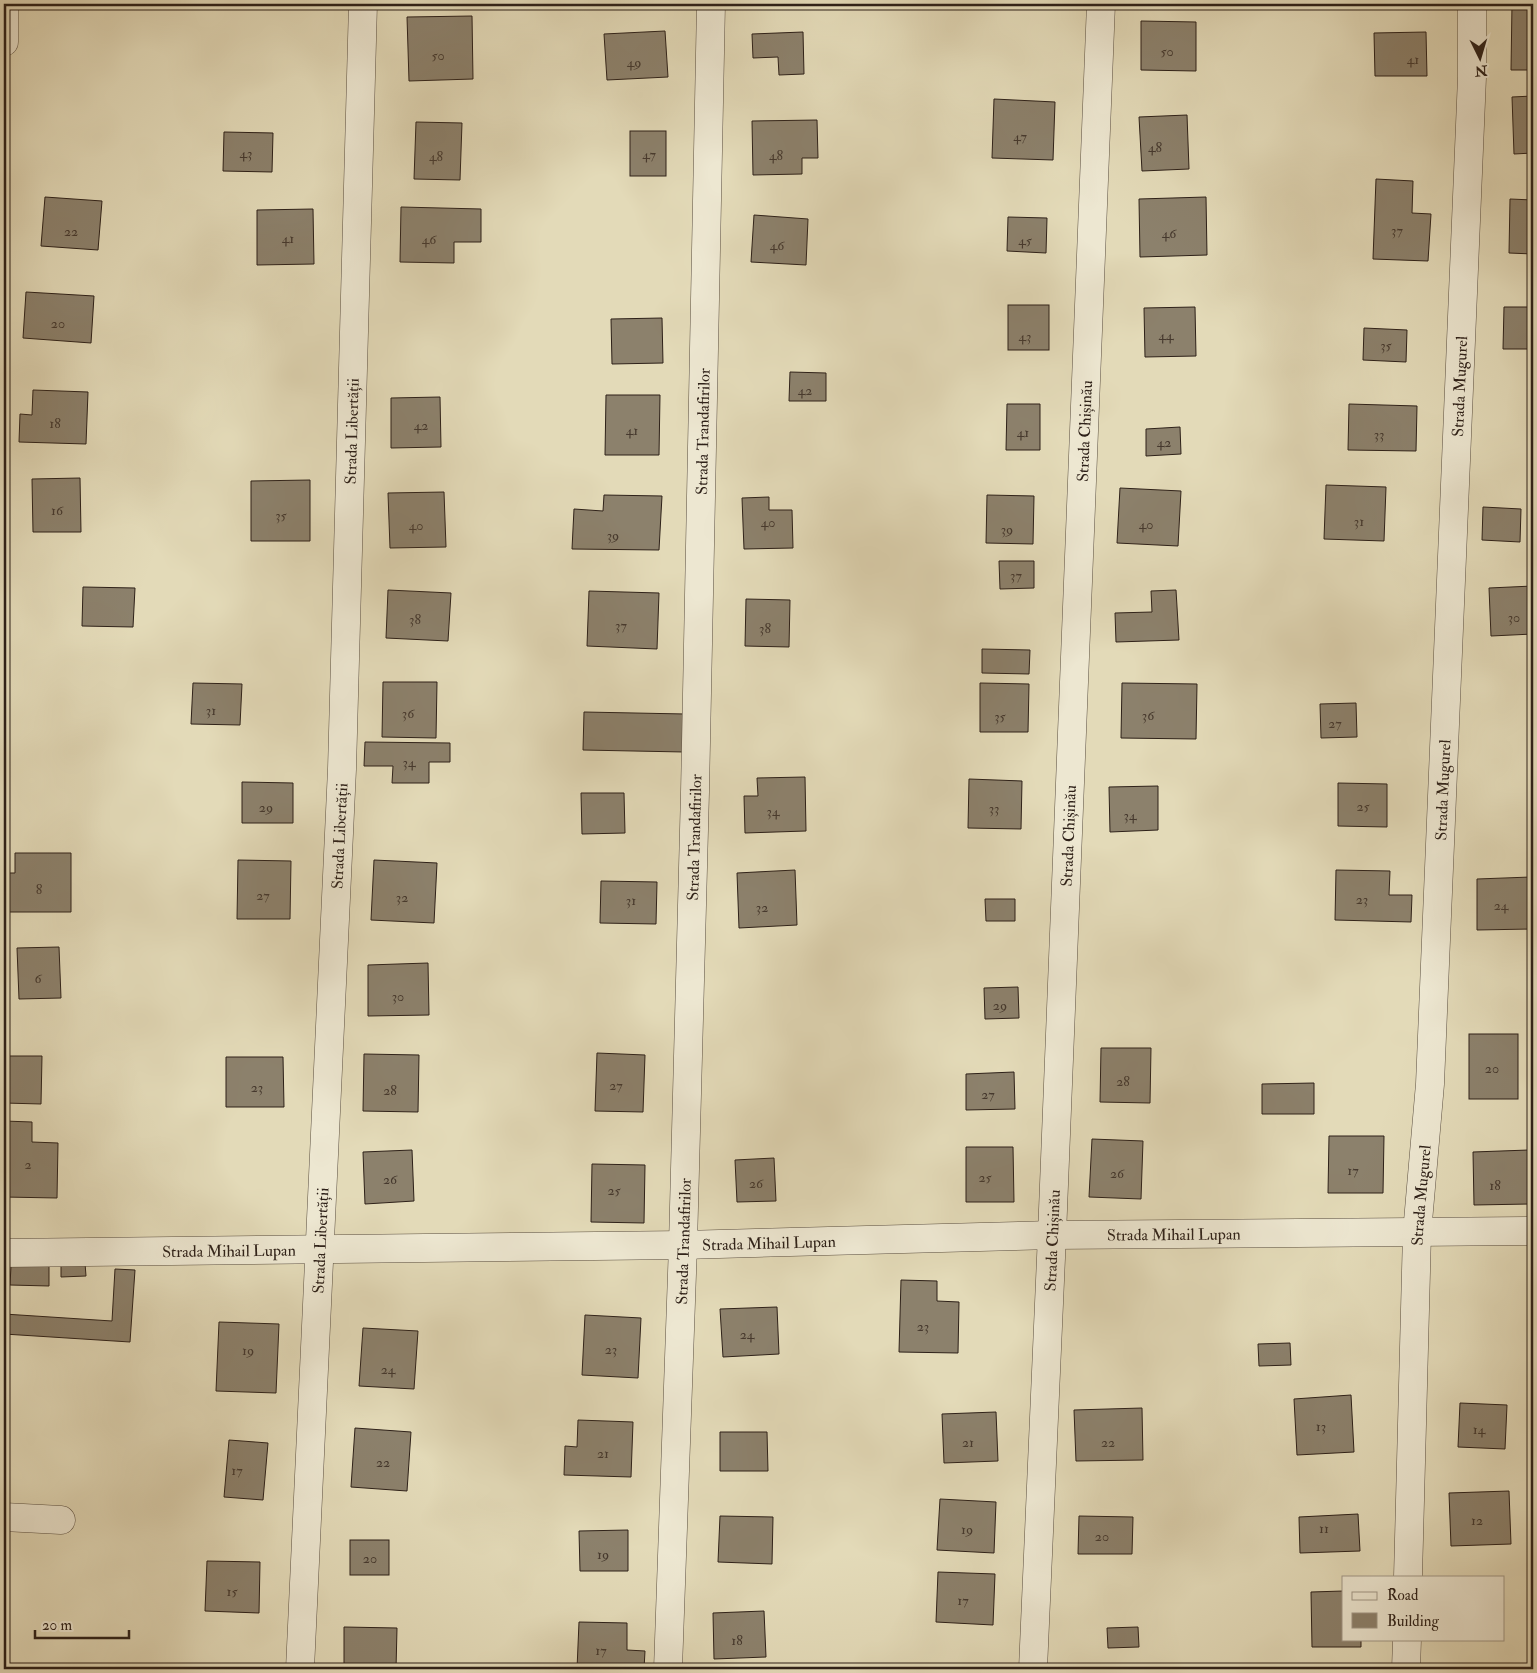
<svg xmlns="http://www.w3.org/2000/svg" width="1537" height="1673" viewBox="0 0 1537 1673" font-family="'IM FELL Double Pica',serif">
<style>
.building{fill:#8c816c;stroke:#2e2119}
.lines{fill:none;stroke-linecap:round;stroke-linejoin:round}
.minor-casing{stroke:#5b4f41;stroke-width:29}
.minor{stroke:#ede7d1;stroke-width:28}
.labels{text-anchor:middle;stroke-width:4.5;stroke-linejoin:round;paint-order:stroke}
.number-label{font-size:14px;fill:#46392e}
.street-label{font-size:16px;fill:#2e2119;stroke:#ede7d1}
</style>
<rect width="100%" height="100%" fill="#e3dab8"/>
<filter id="stains"><feTurbulence type="fractalNoise" baseFrequency=".004" numOctaves="4"/><feColorMatrix values="0 0 0 0 .2 0 0 0 0 .09 0 0 0 0 .02 0 0 0 .5 -.17"/></filter>
<radialGradient id="worn" r=".72"><stop offset=".6" stop-color="#630" stop-opacity="0"/><stop offset="1" stop-color="#630" stop-opacity=".3"/></radialGradient>
<g class="building">
<polygon points="1512,4 1533,4 1533,70 1511,70"/>
<polygon points="472,16 473,79 409,81 407,17"/>
<polygon points="1141,21 1196,22 1196,71 1141,70"/>
<polygon points="665,31 668,77 607,80 604,34"/>
<polygon points="803,32 804,74 779,75 778,57 753,58 752,34"/>
<polygon points="1426,32 1427,76 1375,76 1374,33"/>
<polygon points="1533,96 1533,153 1514,154 1512,97"/>
<polygon points="994,99 1055,102 1053,160 992,158"/>
<polygon points="1187,115 1189,169 1142,171 1139,117"/>
<polygon points="817,120 818,158 802,158 802,174 753,175 752,121"/>
<polygon points="416,122 462,123 460,180 414,179"/>
<rect x="630" y="131" width="36" height="45"/>
<polygon points="224,132 273,133 272,172 223,171"/>
<polygon points="1376,179 1413,181 1412,213 1431,214 1428,261 1373,259"/>
<polygon points="45,197 102,201 98,250 41,246"/>
<polygon points="1206,197 1207,255 1140,257 1139,199"/>
<polygon points="1510,199 1533,200 1533,254 1509,253"/>
<polygon points="401,207 481,209 481,242 454,242 454,263 400,262"/>
<polygon points="313,209 314,264 257,265 257,210"/>
<polygon points="754,215 808,219 806,265 751,262"/>
<polygon points="1008,217 1047,218 1046,253 1007,251"/>
<polygon points="26,292 94,296 91,343 23,338"/>
<rect x="1008" y="305" width="41" height="45"/>
<polygon points="1195,307 1196,356 1145,357 1144,308"/>
<polygon points="1504,307 1533,307 1533,349 1503,349"/>
<polygon points="662,318 663,363 612,364 611,319"/>
<polygon points="1364,328 1407,330 1406,362 1363,360"/>
<polygon points="790,372 826,373 826,401 789,401"/>
<polygon points="33,390 88,392 86,444 19,442 20,414 32,415"/>
<polygon points="606,395 660,395 659,455 605,455"/>
<polygon points="440,397 441,447 391,448 391,398"/>
<polygon points="1007,404 1040,404 1040,450 1006,450"/>
<polygon points="1349,404 1417,406 1416,451 1348,450"/>
<polygon points="1180,427 1181,454 1146,456 1146,429"/>
<polygon points="80,478 81,532 33,532 32,479"/>
<polygon points="310,480 310,541 251,541 251,481"/>
<polygon points="1326,485 1386,487 1384,541 1324,539"/>
<polygon points="1120,488 1181,491 1178,546 1117,543"/>
<polygon points="444,492 446,547 390,548 388,493"/>
<polygon points="604,495 662,496 659,550 572,549 574,509 603,511"/>
<polygon points="987,495 1034,496 1033,544 986,543"/>
<polygon points="769,497 769,510 792,510 793,548 744,549 742,498"/>
<polygon points="1483,507 1521,509 1520,542 1482,540"/>
<polygon points="999,561 1034,561 1034,588 1000,589"/>
<polygon points="1533,586 1533,634 1491,636 1489,588"/>
<polygon points="83,587 135,588 133,627 82,626"/>
<polygon points="388,590 451,593 448,641 386,638"/>
<polygon points="1176,590 1179,640 1116,642 1115,613 1152,612 1151,591"/>
<polygon points="589,591 659,593 657,649 587,646"/>
<polygon points="746,599 790,600 789,647 745,646"/>
<polygon points="982,649 1030,650 1029,674 982,673"/>
<polygon points="383,682 437,682 436,738 382,737"/>
<polygon points="193,683 242,684 240,725 191,724"/>
<polygon points="980,683 1029,684 1028,732 980,732"/>
<polygon points="1122,683 1197,684 1196,739 1121,738"/>
<polygon points="1356,703 1357,737 1321,738 1320,704"/>
<polygon points="584,712 685,714 684,752 583,750"/>
<polygon points="365,742 450,743 450,762 429,762 429,783 392,783 393,766 364,766"/>
<polygon points="805,777 806,831 745,833 744,796 758,796 757,778"/>
<polygon points="969,779 1022,781 1021,829 968,828"/>
<polygon points="242,782 293,783 293,823 242,823"/>
<polygon points="1338,783 1387,784 1387,827 1338,826"/>
<polygon points="1158,786 1158,830 1110,832 1109,787"/>
<polygon points="581,793 624,793 625,833 582,834"/>
<polygon points="15,853 71,853 71,912 4,912 4,873 15,873"/>
<polygon points="238,860 291,861 290,919 237,919"/>
<polygon points="374,860 437,863 434,923 371,920"/>
<polygon points="795,870 797,925 739,928 737,873"/>
<polygon points="1336,870 1390,871 1389,895 1412,895 1411,922 1335,920"/>
<polygon points="1531,877 1532,929 1477,930 1477,879"/>
<polygon points="601,881 657,882 656,924 600,923"/>
<polygon points="985,899 1015,899 1015,921 986,921"/>
<polygon points="59,947 61,998 19,999 17,948"/>
<polygon points="428,963 429,1015 368,1016 368,965"/>
<polygon points="1018,987 1019,1018 985,1019 984,988"/>
<rect x="1469" y="1034" width="49" height="65"/>
<polygon points="1101,1048 1151,1048 1150,1103 1100,1102"/>
<polygon points="597,1053 645,1055 643,1112 595,1111"/>
<polygon points="364,1054 419,1055 418,1112 363,1111"/>
<polygon points="4,1056 42,1056 41,1104 4,1103"/>
<polygon points="226,1057 283,1057 284,1107 226,1107"/>
<polygon points="1014,1072 1015,1109 966,1110 966,1074"/>
<polygon points="1314,1083 1314,1114 1262,1114 1262,1084"/>
<polygon points="4,1121 32,1122 32,1142 58,1143 57,1198 4,1197"/>
<polygon points="1329,1136 1384,1136 1383,1193 1328,1193"/>
<polygon points="1092,1139 1143,1141 1141,1199 1089,1197"/>
<polygon points="966,1147 1013,1147 1014,1202 966,1202"/>
<polygon points="412,1150 414,1201 365,1204 363,1152"/>
<polygon points="1529,1150 1530,1204 1474,1205 1473,1152"/>
<polygon points="774,1158 776,1201 737,1202 735,1160"/>
<polygon points="592,1164 645,1165 644,1223 591,1222"/>
<polygon points="85,1263 86,1276 61,1277 61,1264"/>
<polygon points="11,1266 49,1266 49,1286 10,1285"/>
<polygon points="115,1269 135,1270 130,1342 4,1334 4,1314 112,1321"/>
<polygon points="901,1280 937,1281 937,1301 959,1302 958,1353 899,1352"/>
<polygon points="777,1307 779,1354 723,1357 720,1309"/>
<polygon points="585,1315 641,1318 638,1378 582,1375"/>
<polygon points="219,1322 279,1324 276,1393 216,1391"/>
<polygon points="363,1328 418,1331 414,1389 359,1386"/>
<polygon points="1290,1343 1291,1365 1259,1366 1258,1344"/>
<polygon points="1351,1395 1354,1452 1297,1455 1294,1399"/>
<polygon points="1460,1403 1507,1405 1505,1449 1458,1447"/>
<polygon points="1142,1408 1143,1460 1076,1461 1074,1410"/>
<polygon points="996,1412 998,1461 944,1463 942,1414"/>
<polygon points="578,1420 633,1422 631,1477 564,1475 565,1446 577,1447"/>
<polygon points="355,1428 411,1432 407,1491 351,1487"/>
<polygon points="720,1432 767,1432 768,1471 720,1471"/>
<polygon points="229,1440 268,1443 263,1500 224,1497"/>
<polygon points="1509,1491 1511,1544 1451,1546 1449,1493"/>
<polygon points="940,1499 996,1502 994,1553 937,1550"/>
<polygon points="1358,1514 1360,1551 1300,1553 1299,1517"/>
<polygon points="720,1516 773,1517 772,1564 718,1562"/>
<polygon points="1079,1516 1133,1517 1132,1554 1078,1554"/>
<polygon points="628,1530 628,1571 580,1571 579,1531"/>
<rect x="350" y="1540" width="39" height="35"/>
<polygon points="207,1561 260,1562 259,1613 205,1611"/>
<polygon points="938,1572 995,1574 993,1625 936,1622"/>
<polygon points="1343,1591 1343,1639 1361,1639 1361,1647 1312,1647 1311,1592"/>
<polygon points="764,1611 766,1657 714,1659 713,1613"/>
<polygon points="579,1622 627,1623 627,1650 645,1651 644,1669 577,1669"/>
<polygon points="344,1627 397,1628 396,1669 344,1669"/>
<polygon points="1138,1627 1139,1647 1108,1648 1107,1628"/>
</g>
<g class="lines">
<g class="minor-casing">
<g id="minor">
<polyline points="4,9 4,42"/>
<path id="s1" d="M4,1253l679,-8 369,-10 481,-4"/>
<polyline points="4,1517 61,1520"/>
<path id="s2" d="M1408,1577l9,-344 13,-149 42,-1007v-73"/>
<path id="s3" d="M300,1669l42,-900 21,-765"/>
<path id="s4" d="M668,1669l15,-424 12,-453 16,-788"/>
<path id="s5" d="M1033,1669l19,-434 49,-1231"/>
<polyline points="1406,1669 1407,1639"/>
</g>
</g>
<use href="#minor" class="minor"/>
</g>
<g class="labels">
<g class="number-label">
<text x="1167" y="56">50</text>
<text x="438" y="60">50</text>
<text x="1413" y="64">41</text>
<text x="634" y="67">49</text>
<text x="1020" y="141">47</text>
<text x="1155" y="152">48</text>
<text x="246" y="158">43</text>
<text x="649" y="159">47</text>
<text x="776" y="160">48</text>
<text x="436" y="161">48</text>
<text x="1397" y="235">37</text>
<text x="71" y="236">22</text>
<text x="1169" y="238">46</text>
<text x="288" y="243">41</text>
<text x="429" y="244">46</text>
<text x="1025" y="245">45</text>
<text x="777" y="250">46</text>
<text x="58" y="328">20</text>
<text x="1166" y="340">44</text>
<text x="1025" y="341">43</text>
<text x="1386" y="350">35</text>
<text x="805" y="395">42</text>
<text x="55" y="428">18</text>
<text x="421" y="430">42</text>
<text x="632" y="435">41</text>
<text x="1023" y="437">41</text>
<text x="1379" y="439">33</text>
<text x="1164" y="447">42</text>
<text x="57" y="515">16</text>
<text x="281" y="520">35</text>
<text x="1359" y="526">31</text>
<text x="768" y="527">40</text>
<text x="1146" y="529">40</text>
<text x="416" y="530">40</text>
<text x="1007" y="534">39</text>
<text x="613" y="540">39</text>
<text x="1016" y="580">37</text>
<text x="1514" y="622">30</text>
<text x="415" y="624">38</text>
<text x="621" y="630">37</text>
<text x="765" y="633">38</text>
<text x="211" y="715">31</text>
<text x="408" y="718">36</text>
<text x="1148" y="720">36</text>
<text x="1000" y="721">35</text>
<text x="1335" y="728">27</text>
<text x="409" y="767">34</text>
<text x="1363" y="811">25</text>
<text x="266" y="812">29</text>
<text x="994" y="813">33</text>
<text x="773" y="816">34</text>
<text x="1130" y="820">34</text>
<text x="39" y="894">8</text>
<text x="263" y="900">27</text>
<text x="402" y="902">32</text>
<text x="1362" y="904">23</text>
<text x="631" y="905">31</text>
<text x="1501" y="910">24</text>
<text x="762" y="912">32</text>
<text x="38" y="983">6</text>
<text x="398" y="1001">30</text>
<text x="1000" y="1010">29</text>
<text x="1492" y="1073">20</text>
<text x="1123" y="1086">28</text>
<text x="616" y="1090">27</text>
<text x="257" y="1092">23</text>
<text x="390" y="1095">28</text>
<text x="988" y="1099">27</text>
<text x="28" y="1169">2</text>
<text x="1353" y="1175">17</text>
<text x="1117" y="1178">26</text>
<text x="985" y="1182">25</text>
<text x="390" y="1184">26</text>
<text x="756" y="1188">26</text>
<text x="1495" y="1190">18</text>
<text x="614" y="1195">25</text>
<text x="923" y="1331">23</text>
<text x="747" y="1339">24</text>
<text x="611" y="1354">23</text>
<text x="248" y="1355">19</text>
<text x="388" y="1374">24</text>
<text x="1321" y="1431">13</text>
<text x="1479" y="1434">14</text>
<text x="968" y="1447">21</text>
<text x="1108" y="1447">22</text>
<text x="603" y="1458">21</text>
<text x="383" y="1467">22</text>
<text x="237" y="1475">17</text>
<text x="1477" y="1525">12</text>
<text x="1324" y="1533">11</text>
<text x="967" y="1534">19</text>
<text x="1102" y="1541">20</text>
<text x="603" y="1559">19</text>
<text x="370" y="1563">20</text>
<text x="232" y="1596">15</text>
<text x="963" y="1605">17</text>
<text x="737" y="1645">18</text>
<text x="601" y="1655">17</text>
</g>
<g class="street-label">
<text dy="6" stroke="none"><textPath href="#s2" startOffset="1192">Strada Mugurel</textPath></text>
<text dy="6" stroke="none"><textPath href="#s3" startOffset="1239">Strada Libertății</textPath></text>
<text dy="6" stroke="none"><textPath href="#s4" startOffset="1238">Strada Trandafirilor</textPath></text>
<text dy="6" stroke="none"><textPath href="#s5" startOffset="1239">Strada Chișinău</textPath></text>
<text dy="6" stroke="none"><textPath href="#s2" startOffset="788">Strada Mugurel</textPath></text>
<text dy="6" stroke="none"><textPath href="#s3" startOffset="834">Strada Libertății</textPath></text>
<text dy="6" stroke="none"><textPath href="#s4" startOffset="832">Strada Trandafirilor</textPath></text>
<text dy="6" stroke="none"><textPath href="#s5" startOffset="834">Strada Chișinău</textPath></text>
<text dy="6" stroke="none"><textPath href="#s2" startOffset="382">Strada Mugurel</textPath></text>
<text dy="6" stroke="none"><textPath href="#s1" startOffset="1170">Strada Mihail Lupan</textPath></text>
<text dy="6" stroke="none"><textPath href="#s3" startOffset="429">Strada Libertății</textPath></text>
<text dy="6" stroke="none"><textPath href="#s4" startOffset="428">Strada Trandafirilor</textPath></text>
<text dy="6" stroke="none"><textPath href="#s5" startOffset="429">Strada Chișinău</textPath></text>
<text dy="6" stroke="none"><textPath href="#s1" startOffset="765">Strada Mihail Lupan</textPath></text>
<text dy="6" stroke="none"><textPath href="#s1" startOffset="225">Strada Mihail Lupan</textPath></text>
</g>
</g>
<rect width="1537" height="1673" fill="none" stroke="#e3dab8" stroke-width="20"/>
<rect x="5" y="5" width="1527" height="1663" fill="none" stroke="#2e2119" stroke-width="2.5"/>
<rect x="10" y="10" width="1517" height="1653" fill="none" stroke="#2e2119"/>
<rect x="1342" y="1576" width="162" height="65" fill="#ede7d1" stroke="#a19887"/>
<rect x="1352" y="1592" width="25" height="8" fill="#ede7d1" stroke="#a19887"/>
<text x="1387" y="1600" font-size="15" fill="#2e2119">Road</text>
<rect x="1352" y="1613" width="25" height="15" fill="#8c816c" stroke="#a19887"/>
<text x="1387" y="1626" font-size="15" fill="#2e2119">Building</text>
<g transform="translate(1480 58) rotate(175)" stroke="#ede7d1" stroke-width="4" paint-order="stroke">
<path d="M0-4L9 19L0 12L-9 19Z" fill="#2e2119"/>
<text y="-8" font-size="14" font-weight="bold" text-anchor="middle" fill="#2e2119">N</text>
</g>
<path d="M35 1630v8h94v-8" fill="none" stroke="#2e2119" stroke-width="2.5"/>
<text x="42" y="1630" font-size="15" fill="#2e2119" stroke="#ede7d1" stroke-width="4" paint-order="stroke">20 m</text>
<rect width="100%" height="100%" filter="url(#stains)"/>
<rect width="100%" height="100%" fill="url(#worn)"/>
</svg>
